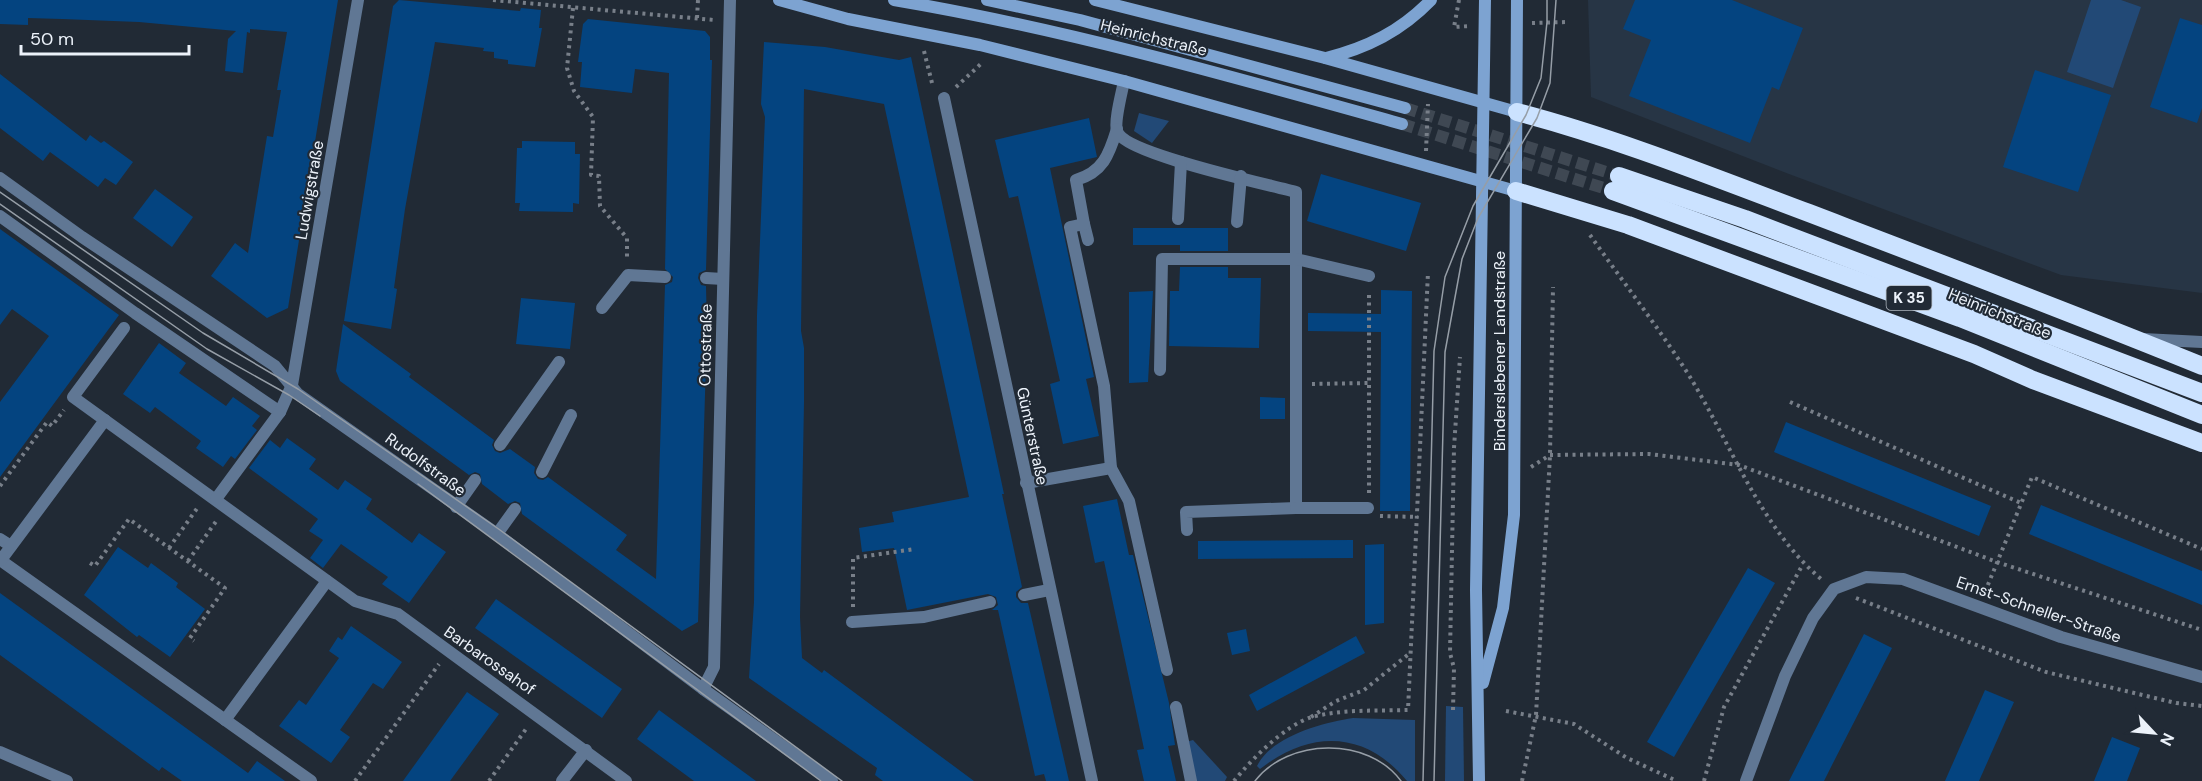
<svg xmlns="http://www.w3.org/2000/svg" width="2202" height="781" viewBox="0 0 2202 781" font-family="'DM Sans',sans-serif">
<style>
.built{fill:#273545}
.green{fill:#224976}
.building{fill:#044480}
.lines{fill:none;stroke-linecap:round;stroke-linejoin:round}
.secondary-tunnel{stroke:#3f4853;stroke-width:12;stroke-dasharray:12 6;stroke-linecap:butt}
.path{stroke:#787f89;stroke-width:4;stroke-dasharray:3 4.5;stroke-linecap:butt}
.lane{stroke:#607794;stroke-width:12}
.street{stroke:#607794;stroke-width:12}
.secondary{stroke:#7da3d1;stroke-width:12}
.highway{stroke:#cbe2ff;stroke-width:18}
.tram{stroke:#969ea7;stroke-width:1.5}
.labels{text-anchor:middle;stroke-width:4.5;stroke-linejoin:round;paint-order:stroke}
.shield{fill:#212a35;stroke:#afb6bf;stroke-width:1.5}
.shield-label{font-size:15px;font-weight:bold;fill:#ecf2fa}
.street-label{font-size:16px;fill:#ecf2fa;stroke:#212a35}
</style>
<rect width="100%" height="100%" fill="#212a35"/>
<polygon class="built" points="1588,0 2202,0 2202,293 2061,275 1789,174 1591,97"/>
<g class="green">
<polygon points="2091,0 2121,0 2141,7 2113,88 2067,72"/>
<polygon points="1139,113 1169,121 1152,143 1134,131"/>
<polygon points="1446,706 1463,707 1464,781 1445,781"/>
<path d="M1353,718l62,2v61h-8c-42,-51 -97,-51 -147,-12l-3,-3c15,-30 65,-43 96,-48z"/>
<polygon points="1193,740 1227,777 1225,781 1194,781 1186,742"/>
</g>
<g class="building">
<polygon points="0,0 338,0 288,308 267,318 211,276 235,243 248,253 267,136 273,137 281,90 277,90 287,32 250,29 250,33 247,32 243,73 225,71 228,39 236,31 139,22 62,19 28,18 28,25 0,24"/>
<polygon points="399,0 520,11 521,8 541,10 539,28 542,28 535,67 508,64 508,60 494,58 494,52 483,51 484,48 435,42 405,209 394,288 397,289 391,329 344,321 393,6"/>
<polygon points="1635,0 1732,0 1803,28 1779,90 1772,87 1750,143 1629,96 1651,40 1623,29"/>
<polygon points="2180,18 2202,25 2202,108 2197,123 2150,107"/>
<polygon points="588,19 705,31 710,37 710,60 712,60 706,270 699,273 698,278 701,285 706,286 707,330 698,622 682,631 522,514 520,503 515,501 508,504 482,484 480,474 475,472 469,475 340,381 336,371 343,324 411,374 409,377 494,440 492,445 495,451 500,453 510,449 535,467 534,473 538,479 543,480 548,477 627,535 616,550 656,579 665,285 672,282 673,277 665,269 669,73 635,69 632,93 580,87 582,62 578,62 583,24"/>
<polygon points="764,42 825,47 899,60 911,57 1004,494 1002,494 1022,587 1016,592 1016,597 1021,603 1028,603 1069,781 1046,781 1044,774 1035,776 998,610 992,610 998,605 996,597 988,594 907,610 894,548 862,552 859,528 894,522 892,512 969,497 884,104 804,89 801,331 804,348 804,402 800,617 802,658 822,673 824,670 974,781 883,781 875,775 877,768 749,678 754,602 757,315 765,117 761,104"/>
<polygon points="2035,70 2111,95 2078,192 2003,167"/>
<polygon points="0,74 86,141 90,135 101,143 104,141 133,162 116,185 105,178 98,187 50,152 43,161 0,128"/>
<polygon points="1089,118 1097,157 1050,168 1094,377 1086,379 1099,436 1063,444 1050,384 1060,381 1018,196 1009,198 995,140"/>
<polygon points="522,141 575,142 575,154 580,154 579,204 573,203 573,212 519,211 520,203 515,203 517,148 522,148"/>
<polygon points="1321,174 1421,203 1406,251 1307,221"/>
<polygon points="155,189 193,217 172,247 133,218"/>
<polygon points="1133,228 1228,228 1228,251 1180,251 1180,245 1133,245"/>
<polygon points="0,229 119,315 0,477 0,402 49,336 12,309 0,325"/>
<polygon points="1180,267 1228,267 1228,278 1261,278 1259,348 1169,346 1170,291 1179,291"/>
<polygon points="1381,290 1412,291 1410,511 1380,511 1381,332 1308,331 1308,313 1381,314"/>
<polygon points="1153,291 1148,382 1129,383 1129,292"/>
<polygon points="521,298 575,303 570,349 516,344"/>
<polygon points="159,343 186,363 179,373 226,406 233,397 260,416 252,426 257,430 235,459 231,456 223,467 196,448 201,441 155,407 150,413 123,394"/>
<polygon points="1260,397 1285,398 1285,419 1260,419"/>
<polygon points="1786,422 1991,506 1979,536 1774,452"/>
<polygon points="287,438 316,459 309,469 338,490 345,480 372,499 366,509 412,543 419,533 446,552 409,603 382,584 388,577 341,544 323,568 310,558 323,540 309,531 318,519 249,468 270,440 280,448"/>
<polygon points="1117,499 1129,555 1133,555 1169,703 1175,745 1168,746 1176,781 1144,781 1137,750 1144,749 1104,561 1095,563 1083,506"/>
<polygon points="2041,505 2202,571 2202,605 2029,534"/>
<polygon points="1353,540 1353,558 1198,559 1198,541"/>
<polygon points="1384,544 1384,623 1365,625 1365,545"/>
<polygon points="118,547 148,568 151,563 178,583 176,587 205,609 170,657 139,635 137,637 84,595"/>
<polygon points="1748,568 1775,583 1674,757 1647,742"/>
<polygon points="0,593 248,773 257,761 285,781 182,781 162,767 159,771 0,655"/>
<polygon points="496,599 622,689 602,718 475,628"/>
<polygon points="351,626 402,662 383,689 373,683 340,730 350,737 331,763 279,726 299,700 306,705 339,658 329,651 338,637 342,640"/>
<polygon points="1246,629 1250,651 1232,655 1227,633"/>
<polygon points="1864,634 1892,648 1833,763 1824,781 1789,781"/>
<polygon points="1356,636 1365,653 1257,711 1249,695"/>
<polygon points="1985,690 2014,702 1979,781 1945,781"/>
<polygon points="467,692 499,714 450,781 403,781"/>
<polygon points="659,710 756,781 694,781 637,739"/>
<polygon points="2112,737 2140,748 2127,781 2094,781"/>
</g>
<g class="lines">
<g class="secondary-tunnel">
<polyline points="1405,108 1619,176"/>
<polyline points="1402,124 1613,191"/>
</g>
<g class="path">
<polyline points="493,0 714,20"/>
<polyline points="1459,0 1454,27 1470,26"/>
<polyline points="573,8 567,68 574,91 593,117 591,175 599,176 600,206 627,238 627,259"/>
<polyline points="697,18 698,0"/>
<polyline points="1532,23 1567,22"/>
<polyline points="924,51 933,87"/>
<polyline points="956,87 983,62"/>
<polyline points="1426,151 1428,104"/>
<path d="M1590,235c33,47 69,93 100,142 41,67 70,150 131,202"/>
<polyline points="1312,384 1369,383"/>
<polyline points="1790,402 2021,503"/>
<polyline points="1531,467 1550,455 1649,454 1739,465 1997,562 2202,630"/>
<polyline points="0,486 47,422 52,426 64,410"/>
<polyline points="1369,493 1369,291"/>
<polyline points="1380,516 1418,517"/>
<polyline points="169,548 198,507"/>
<polyline points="188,561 217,520"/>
<polyline points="90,563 95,566 129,519 225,588 190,638 194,641"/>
<polyline points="1985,592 2032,477 2202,549"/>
<polyline points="1856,598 2046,672 2176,703 2202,706"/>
<polyline points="853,607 853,558 915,549"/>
<polyline points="1453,710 1454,668 1450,653 1454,448 1460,357"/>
<polyline points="1506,711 1574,724 1627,758 1677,781"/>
<polyline points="1311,717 1336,701 1364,690 1410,653"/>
<polyline points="355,781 439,664"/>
<polyline points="489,781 526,729"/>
<path d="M1234,781c17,-21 51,-56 78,-64 30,-8 65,-6 96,-7l20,-438"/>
<polyline points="1522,781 1536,715 1550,455 1553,287"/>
<polyline points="1704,781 1724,707 1803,564"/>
</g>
<g class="lane">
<path d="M1124,81c-2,11 -10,40 -7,50 7,23 150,53 179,61v316l-110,4 1,18"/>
<polyline points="1178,219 1181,162"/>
<polyline points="1237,222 1241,176"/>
<polyline points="1084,224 1088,240"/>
<polyline points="706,278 723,279"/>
<polyline points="602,308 628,275 665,277"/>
<polyline points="1160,370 1162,259 1296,259 1369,276"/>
<polyline points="500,445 559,362"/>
<path d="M1111,468l-7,-82 -34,-159 14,-3 -8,-44c27,-8 33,-25 41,-51"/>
<polyline points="542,472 571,415"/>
<polyline points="1026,483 1111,468 1129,501 1167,670"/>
<polyline points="456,507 475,480"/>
<polyline points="1296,508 1368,508"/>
<polyline points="497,534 515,509"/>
<polyline points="1024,595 1049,590"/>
<polyline points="852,622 924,617 990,602"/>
<polyline points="1176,707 1191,781"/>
</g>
<g class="street">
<polyline points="944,98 1092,781"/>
<polyline points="0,178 82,237 275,366 298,394 497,534 703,689 832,781"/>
<polyline points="0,216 135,313 280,412"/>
<polyline points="124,328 73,397 355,601 398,614 626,781"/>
<polyline points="2143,339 2202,342"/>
<polyline points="216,499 280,412 292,385 358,0"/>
<polyline points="0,539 11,546"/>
<polyline points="0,560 311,781"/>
<polyline points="1,560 105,420"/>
<polyline points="703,689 714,667 730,0"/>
<polyline points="225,720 327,581"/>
<polyline points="0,752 67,781"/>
<polyline points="562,781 586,750"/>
<polyline points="1746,781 1785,676 1813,618 1834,589 1866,577 1903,579 2061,637 2202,677"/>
</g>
<g class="secondary">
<polyline points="779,0 848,19 980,45 1124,81 1516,191"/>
<path d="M894,0c172,29 340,77 508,124"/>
<polyline points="987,0 1080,20 1405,108"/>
<polyline points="1095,0 1325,58 1517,112"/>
<path d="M1326,58c41,-10 75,-27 105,-58"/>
<polyline points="1483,683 1503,608 1514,515 1517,0"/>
<polyline points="1479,781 1476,590 1485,0"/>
</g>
<g class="highway">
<path d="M1517,112c99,26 196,65 292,101 131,50 263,100 393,153"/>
<polyline points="1619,176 1745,219 2202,393"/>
<polyline points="1516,191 1628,225 1974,354 2033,380 2202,443"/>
<polyline points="1613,191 1960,318 2202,415"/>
</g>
<g class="tram">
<polyline points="0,192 203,333 298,389 500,530 842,781"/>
<polyline points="0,204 207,349 289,395 320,416"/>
<polyline points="418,484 821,781"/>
<path d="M1255,781c33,-43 113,-45 146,0"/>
<polyline points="1423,781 1434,351 1445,277 1473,206 1526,115 1541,78 1547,22 1547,0"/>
<polyline points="1434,781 1445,352 1462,259 1478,218 1537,118 1550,83 1556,0"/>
</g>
</g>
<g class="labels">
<rect class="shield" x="1886.5" y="286" width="45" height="24" rx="4.5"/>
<g class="shield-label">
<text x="1909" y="303">K 35</text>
</g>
<g class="street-label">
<text transform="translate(1154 37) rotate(14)" y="6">Heinrichstraße</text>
<text transform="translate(309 190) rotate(-80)" y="6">Ludwigstraße</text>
<text transform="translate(2000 313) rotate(22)" y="6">Heinrichstraße</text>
<text transform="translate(705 345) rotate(-89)" y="6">Ottostraße</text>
<text transform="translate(1499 351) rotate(-90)" y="6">Binderslebener Landstraße</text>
<text transform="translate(1033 436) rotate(78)" y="6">Günterstraße</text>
<text transform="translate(426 464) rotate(36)" y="6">Rudolfstraße</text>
<text transform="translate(2039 609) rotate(19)" y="6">Ernst-Schneller-Straße</text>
<text transform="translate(490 660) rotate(35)" y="6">Barbarossahof</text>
</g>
</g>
<g transform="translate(2154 733) rotate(116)" stroke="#212a35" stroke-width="4.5" paint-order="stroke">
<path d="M0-4.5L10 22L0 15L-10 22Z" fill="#ecf2fa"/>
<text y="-9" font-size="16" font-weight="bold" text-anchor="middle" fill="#ecf2fa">N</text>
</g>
<path d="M21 45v9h168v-9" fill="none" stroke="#ecf2fa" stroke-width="3"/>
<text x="30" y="45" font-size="18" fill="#ecf2fa" stroke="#212a35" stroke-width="4.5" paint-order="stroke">50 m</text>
</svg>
